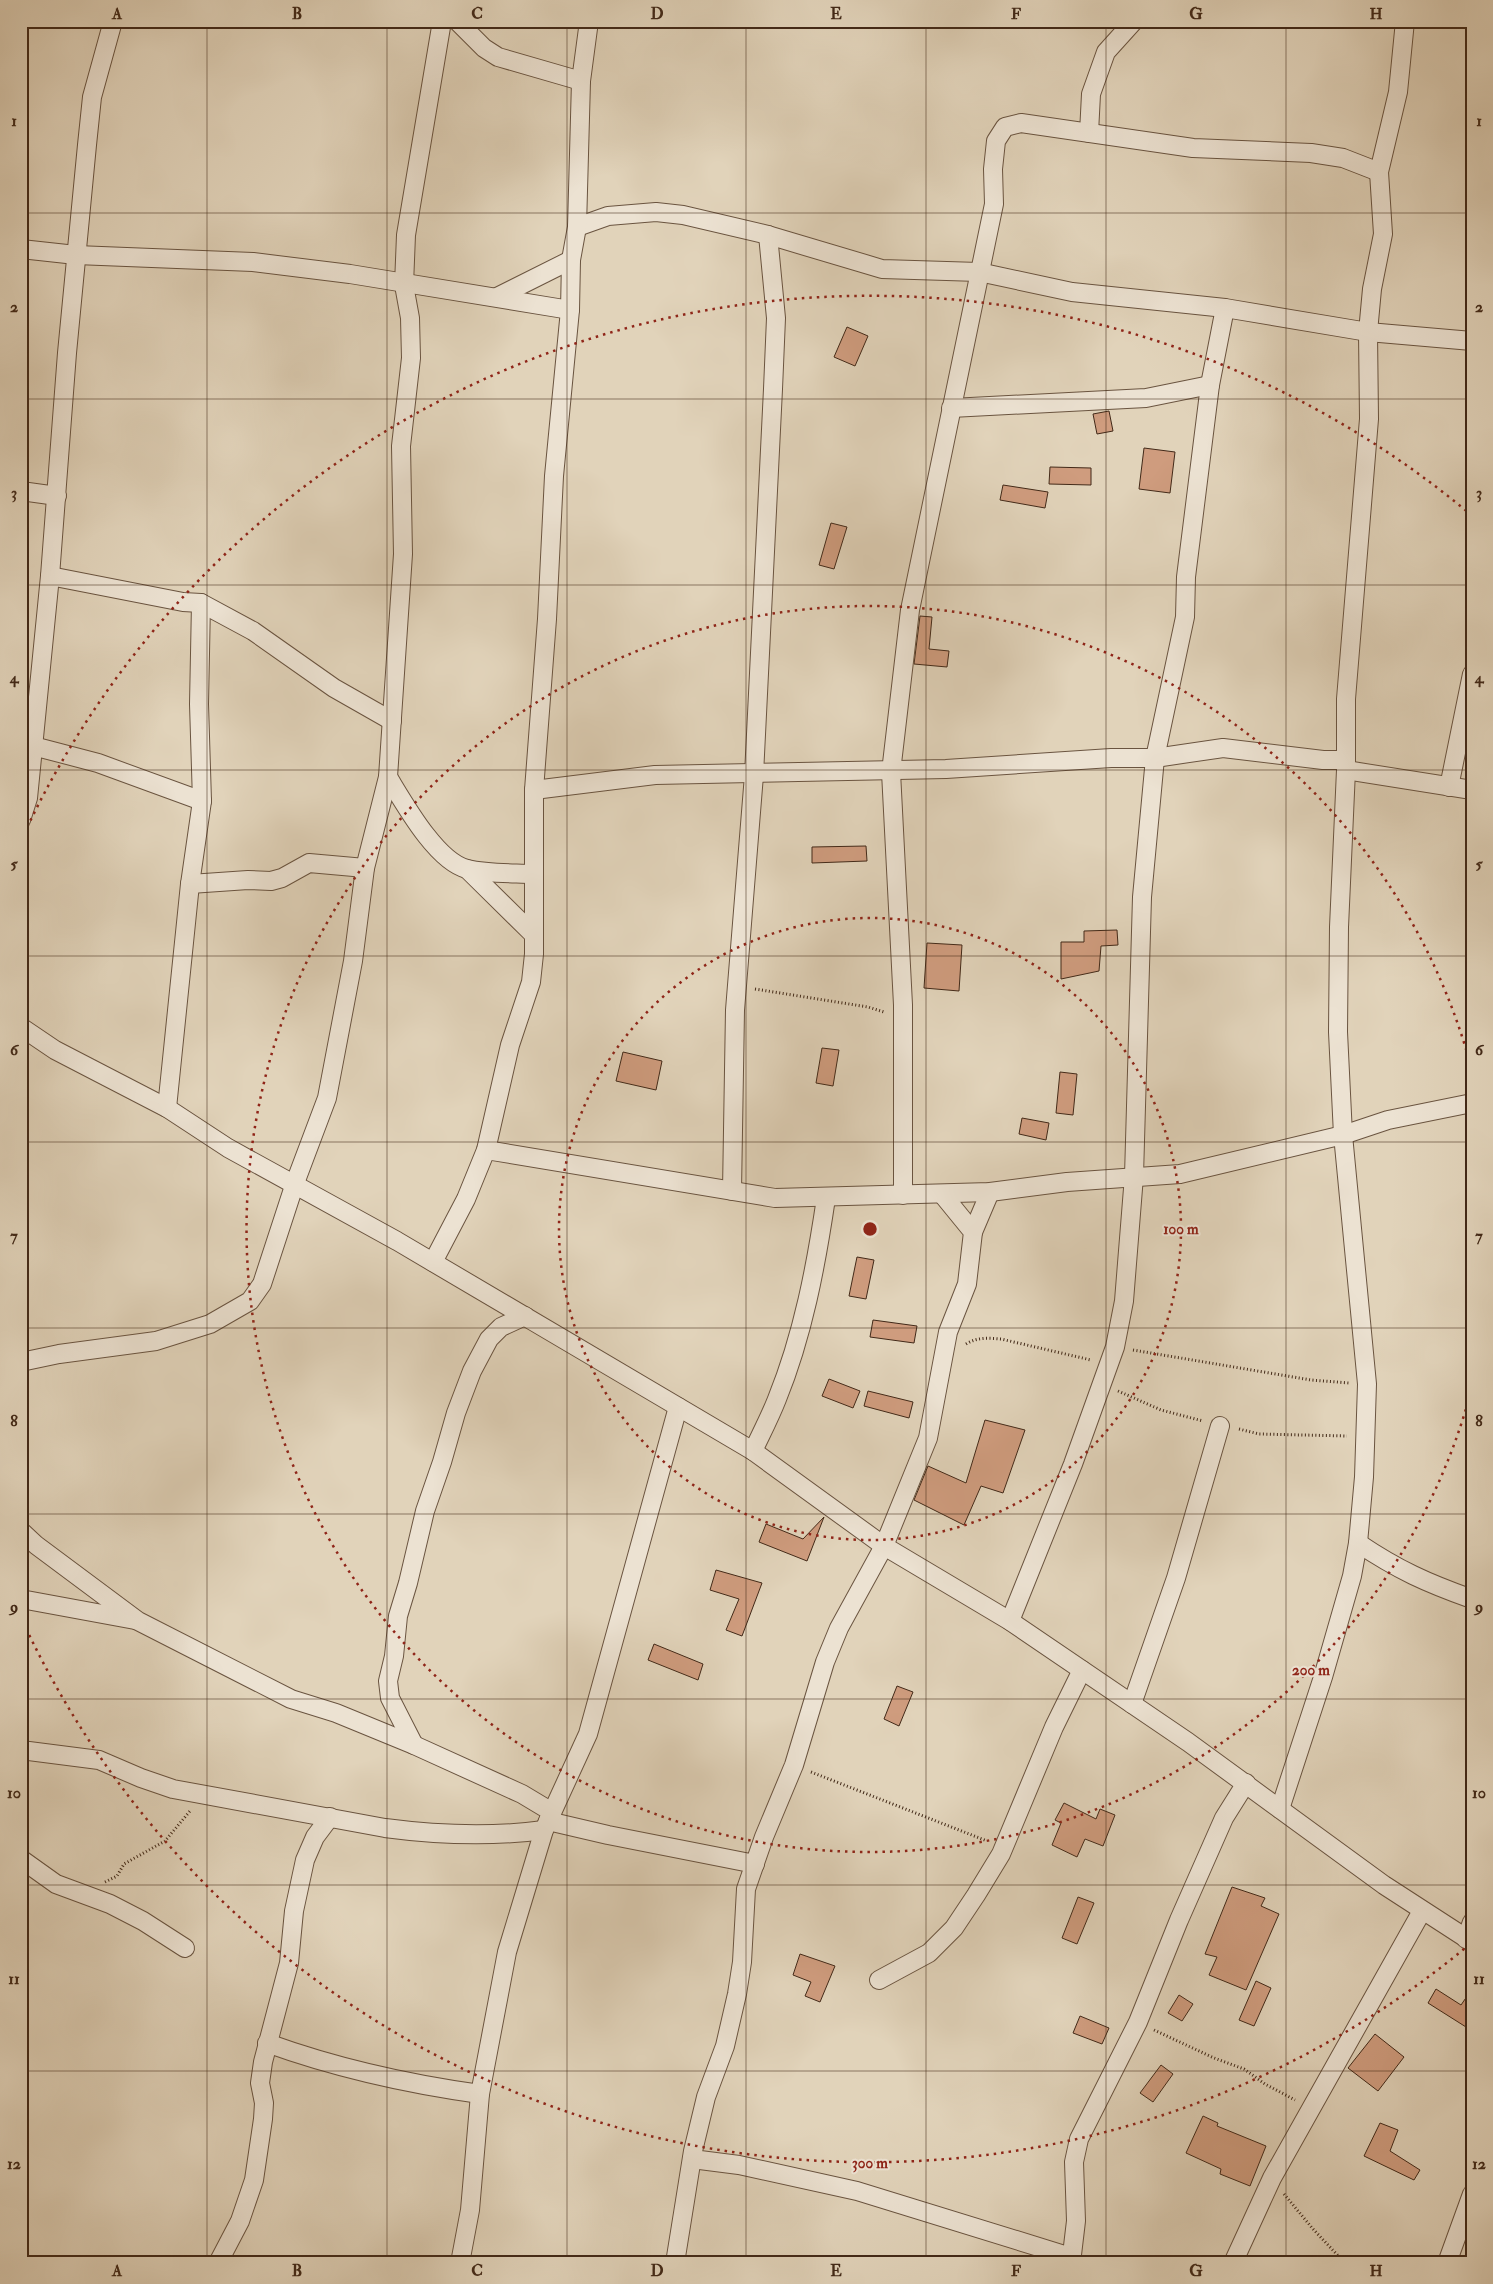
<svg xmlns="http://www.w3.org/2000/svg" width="1493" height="2284" viewBox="0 0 1493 2284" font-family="'IM FELL Double Pica',serif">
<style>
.building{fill:#cf9c7e;stroke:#422918}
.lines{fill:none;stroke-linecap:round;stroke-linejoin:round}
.street-casing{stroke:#6a5440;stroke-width:20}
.path{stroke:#422918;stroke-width:3;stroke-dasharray:1 2.5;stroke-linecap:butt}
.street{stroke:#ece2d2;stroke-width:18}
.grid{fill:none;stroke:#422918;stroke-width:1;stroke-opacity:0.55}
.ring{fill:none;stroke:#8f2418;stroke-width:2.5;stroke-dasharray:2.5 5}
.centre{fill:#8f2418;stroke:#ece2d2;stroke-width:2.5}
.ring-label{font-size:15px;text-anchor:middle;font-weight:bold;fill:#8f2418;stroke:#ece2d2;stroke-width:4;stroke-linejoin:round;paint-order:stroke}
.neatline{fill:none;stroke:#422918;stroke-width:2}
.grid-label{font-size:16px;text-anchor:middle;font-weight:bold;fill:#422918}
</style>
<rect width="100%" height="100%" fill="#e1d3ba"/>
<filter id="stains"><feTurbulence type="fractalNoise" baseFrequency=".004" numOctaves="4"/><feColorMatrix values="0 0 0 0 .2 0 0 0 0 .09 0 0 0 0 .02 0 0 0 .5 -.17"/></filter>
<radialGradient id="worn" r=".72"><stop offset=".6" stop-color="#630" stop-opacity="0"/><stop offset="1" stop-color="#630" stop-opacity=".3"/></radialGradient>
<g class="building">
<polygon points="847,327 868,336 855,366 834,357"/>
<polygon points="1109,411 1113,431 1097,434 1093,414"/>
<polygon points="1144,448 1175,452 1170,493 1139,489"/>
<polygon points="1050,467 1091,468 1091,485 1049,484"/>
<polygon points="1003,485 1048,492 1045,508 1000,500"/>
<polygon points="831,523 847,527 834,569 819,565"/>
<polygon points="920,616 932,617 929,649 949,651 947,667 914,664"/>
<polygon points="866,846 867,861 812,863 812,847"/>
<polygon points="1117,930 1118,945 1101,946 1099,971 1061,979 1061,942 1084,942 1084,931"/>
<polygon points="927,943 962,945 959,991 924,988"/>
<polygon points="822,1048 839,1050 833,1086 816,1083"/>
<polygon points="623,1052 662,1061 656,1090 616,1081"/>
<polygon points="1060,1072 1077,1074 1073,1115 1056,1113"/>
<polygon points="1022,1118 1049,1123 1046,1140 1019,1134"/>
<polygon points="857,1257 874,1260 866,1299 849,1296"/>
<polygon points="873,1320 917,1326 914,1343 870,1337"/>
<polygon points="829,1379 860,1391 853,1408 822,1396"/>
<polygon points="868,1391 913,1402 909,1418 864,1406"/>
<polygon points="985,1420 1025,1430 1003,1493 981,1486 964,1525 914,1500 928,1466 966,1483"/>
<polygon points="824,1517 807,1561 759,1542 766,1524 803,1539"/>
<polygon points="716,1570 762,1583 742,1636 726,1630 739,1599 710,1590"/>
<polygon points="654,1644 703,1664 698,1680 648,1660"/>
<polygon points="897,1686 913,1692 899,1726 884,1719"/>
<polygon points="1064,1803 1096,1819 1100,1809 1115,1815 1103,1846 1085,1839 1077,1857 1052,1845 1061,1823 1055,1820"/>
<polygon points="1232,1887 1265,1898 1261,1906 1279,1914 1246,1990 1209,1975 1217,1957 1205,1954"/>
<polygon points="1078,1897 1094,1903 1077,1944 1062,1938"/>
<polygon points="800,1954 835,1966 820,2002 805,1996 811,1982 793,1975"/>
<polygon points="1256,1981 1271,1988 1254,2026 1239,2020"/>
<polygon points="1436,1989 1461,2005 1472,1989 1472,2018 1466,2027 1428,2003"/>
<polygon points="1179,1995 1193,2004 1182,2021 1168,2013"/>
<polygon points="1080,2016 1109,2028 1102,2044 1073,2033"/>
<polygon points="1375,2034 1404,2057 1378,2091 1348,2068"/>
<polygon points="1161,2065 1173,2074 1153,2102 1140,2093"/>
<polygon points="1203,2116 1218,2123 1217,2126 1266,2146 1250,2186 1220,2174 1221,2169 1186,2153"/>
<polygon points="1380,2123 1398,2130 1390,2151 1420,2170 1414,2180 1364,2156"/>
</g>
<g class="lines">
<g class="street-casing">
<g id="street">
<polyline points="457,21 484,48 498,57 581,81"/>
<polyline points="1089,133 1091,94 1106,52 1134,21"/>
<polyline points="577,227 608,216 656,212 683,215 768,235 882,269 979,272 1072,292 1225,308 1368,332 1472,341"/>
<polyline points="21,249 76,255 253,262 350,274 570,310"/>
<polyline points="497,297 571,260"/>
<polyline points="951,408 1146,398 1210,385"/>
<polyline points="21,491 57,496"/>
<polyline points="50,576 183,602 201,603 253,631 334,688 392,721"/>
<polyline points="33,746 98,763 202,801"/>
<polyline points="1346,770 1472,790"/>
<path d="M388,777c16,26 48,84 79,92 21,5 45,4 66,5"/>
<polyline points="1449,787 1472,674"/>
<polyline points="534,790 655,775 946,769 1111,758 1155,758 1223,748 1323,760 1346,760"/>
<polyline points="21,820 28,798 50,576 67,353 87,145 92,97 113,21"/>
<polyline points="467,869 533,934"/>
<polyline points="190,884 248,880 271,881 282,878 309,863 365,868"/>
<polyline points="21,1027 55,1050 167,1108 228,1148 397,1241 753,1451 884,1546 1010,1621 1188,1742 1384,1885 1472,1942"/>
<polyline points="167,1108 190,884 202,801 199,704 201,603"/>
<polyline points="486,1150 775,1198 990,1192 1067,1182 1180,1174 1343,1135 1388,1120 1472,1103"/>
<polyline points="732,1191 735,1010 754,775 773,389 776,318 768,235"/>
<polyline points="903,1195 903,1005 891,772 910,610 994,204 993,169 996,141 1005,127 1021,123 1193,148 1311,153 1343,158 1379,172"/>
<polyline points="973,1232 990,1192"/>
<polyline points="433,1262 466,1199 486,1150 510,1045 531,982 534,954 534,790 547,619 554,476 570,310 571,260 577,227 581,81 589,21"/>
<polyline points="21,1362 59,1354 156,1341 210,1324 250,1301 262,1284 295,1183 327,1098 353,961 365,868 388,777 403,554 401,446 411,358 410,318 404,285 406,235 442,21"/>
<path d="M753,1451c8,-17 17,-34 24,-52 26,-64 39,-133 49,-201"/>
<polyline points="21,1531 36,1545 138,1621 291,1699 336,1713 414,1745 522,1794 552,1812"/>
<path d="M1358,1543c40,27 69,40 114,56"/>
<polyline points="21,1599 135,1620"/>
<polyline points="1010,1621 1073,1464 1115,1347 1124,1301 1134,1176 1142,897 1155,758 1185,617 1186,577 1210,385 1225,308"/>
<polyline points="1132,1704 1176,1578 1220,1426"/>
<polyline points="414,1745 390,1698 388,1681 394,1656 398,1616 408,1583 425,1511 442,1462 456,1413 472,1371 489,1339 501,1327 525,1316"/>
<path d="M21,1750l78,10 42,18 32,11 212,39c53,7 107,9 159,2"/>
<polyline points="1280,1809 1323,1677 1352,1576 1358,1543 1364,1477 1367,1384 1343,1135 1338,1032 1339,927 1346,770 1346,699 1369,419 1368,332 1372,289 1383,234 1379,172 1398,92 1405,21"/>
<polyline points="548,1821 608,1835 755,1864"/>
<polyline points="21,1859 56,1884 110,1904 143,1921 185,1948"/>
<polyline points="1466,1939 1472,1922"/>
<polyline points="879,1980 929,1953 954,1928 976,1895 1001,1854 1054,1727 1082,1670"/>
<path d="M267,2043c69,25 141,41 213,51"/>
<polyline points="692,2159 739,2165 857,2191 1071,2257"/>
<polyline points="218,2263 240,2221 254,2180 263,2119 264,2103 260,2083 263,2062 289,1963 294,1911 305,1860 315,1837 330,1817"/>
<polyline points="460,2263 470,2210 480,2094 507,1952 544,1830 588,1734 678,1407"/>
<polyline points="675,2263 693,2151 706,2097 725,2046 737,1994 742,1962 746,1889 764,1837 794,1765 825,1662 839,1628 884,1546 928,1438 948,1332 967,1284 973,1232 942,1194"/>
<polyline points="1071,2263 1076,2221 1074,2162 1079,2139 1138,2022 1179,1920 1224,1818 1246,1783"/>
<polyline points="1233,2263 1272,2178 1422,1911"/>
<polyline points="1447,2263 1472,2194"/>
</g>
</g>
<g class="path">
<polyline points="755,989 868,1007 884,1012"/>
<path d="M966,1344c11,-7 23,-6 35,-5l90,21"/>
<polyline points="1133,1350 1311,1380 1349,1383"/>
<polyline points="1118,1391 1161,1410 1203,1421"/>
<polyline points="1239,1429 1259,1434 1347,1436"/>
<polyline points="811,1772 987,1841"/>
<polyline points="105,1882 117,1876 124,1864 165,1841 190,1811"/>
<polyline points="1154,2030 1214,2058 1244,2069 1265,2084 1295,2100"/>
<polyline points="1284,2194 1313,2229 1345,2263"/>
</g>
<use href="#street" class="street"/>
</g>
<path class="grid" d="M207,21v2242M387,21v2242M567,21v2242M746,21v2242M926,21v2242M1106,21v2242M1286,21v2242M21,213h1451M21,399h1451M21,585h1451M21,770h1451M21,956h1451M21,1142h1451M21,1328h1451M21,1514h1451M21,1699h1451M21,1885h1451M21,2071h1451"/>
<g class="ring">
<circle cx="870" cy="1229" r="311"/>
<path d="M1470 1395A623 623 0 1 1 1470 1063"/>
<path d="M1470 1944A934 934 0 0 1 24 1624M24 834A934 934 0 0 1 1470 514"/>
</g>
<circle cx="870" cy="1229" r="8" class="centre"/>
<g class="ring-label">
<text x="1181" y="1234">100 m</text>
<text x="1311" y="1675">200 m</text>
<text x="870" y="2168">300 m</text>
</g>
<rect width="1493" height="2284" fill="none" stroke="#e1d3ba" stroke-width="55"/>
<rect x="28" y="28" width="1438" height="2228" class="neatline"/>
<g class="grid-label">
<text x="117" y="19">A</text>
<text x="297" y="19">B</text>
<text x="477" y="19">C</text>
<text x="657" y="19">D</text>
<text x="836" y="19">E</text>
<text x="1016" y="19">F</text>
<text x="1196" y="19">G</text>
<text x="1376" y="19">H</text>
<text x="14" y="126">1</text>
<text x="1479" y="126">1</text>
<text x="14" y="312">2</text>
<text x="1479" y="312">2</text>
<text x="14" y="498">3</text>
<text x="1479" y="498">3</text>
<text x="14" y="683">4</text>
<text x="1479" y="683">4</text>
<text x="14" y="869">5</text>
<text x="1479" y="869">5</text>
<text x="14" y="1055">6</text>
<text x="1479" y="1055">6</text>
<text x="14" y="1241">7</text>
<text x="1479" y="1241">7</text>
<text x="14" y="1426">8</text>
<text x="1479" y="1426">8</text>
<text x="14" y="1612">9</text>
<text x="1479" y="1612">9</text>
<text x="14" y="1798">10</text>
<text x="1479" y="1798">10</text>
<text x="14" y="1984">11</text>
<text x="1479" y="1984">11</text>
<text x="14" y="2169">12</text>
<text x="1479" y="2169">12</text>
<text x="117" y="2276">A</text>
<text x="297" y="2276">B</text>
<text x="477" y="2276">C</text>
<text x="657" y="2276">D</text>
<text x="836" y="2276">E</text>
<text x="1016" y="2276">F</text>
<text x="1196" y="2276">G</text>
<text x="1376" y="2276">H</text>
</g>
<rect width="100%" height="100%" filter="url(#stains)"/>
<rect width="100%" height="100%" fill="url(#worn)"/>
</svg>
